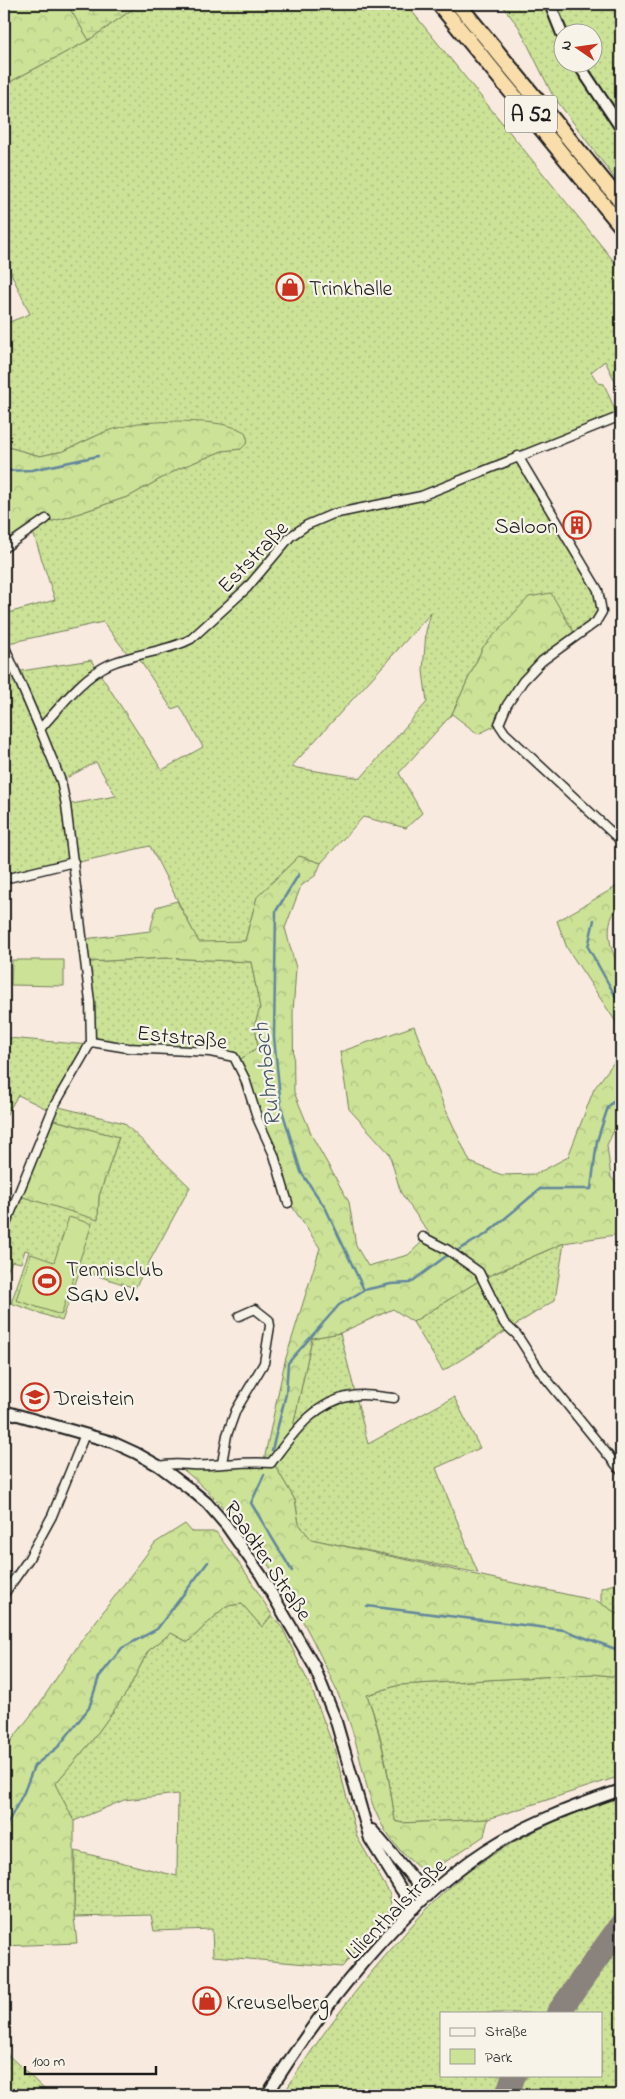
<svg xmlns="http://www.w3.org/2000/svg" width="625" height="2099" viewBox="0 0 625 2099" font-family="'Indie Flower',sans-serif">
<style>
.green{fill:url(#green-dots);stroke:#747f5a;fill-rule:evenodd}
.forest{fill:url(#forest-crowns);stroke:#747f5a}
.wetland{fill:url(#wetland-marsh);stroke:#747f5a}
.pitch{fill:#cbe297;stroke:#747f5a}
.lines{fill:none;stroke-linecap:round;stroke-linejoin:round}
.stream{stroke:#63869c;stroke-width:2.5}
.taxiway{stroke:#8a837d;stroke-width:24}
.minor-casing{stroke:#1c1c1c;stroke-width:11}
.secondary-casing{stroke:#1c1c1c;stroke-width:14}
.motorway-casing{stroke:#1c1c1c;stroke-width:18}
.minor{stroke:#f7f3e8;stroke-width:8}
.secondary{stroke:#f7f3e8;stroke-width:10}
.motorway{stroke:#f9deab;stroke-width:14}
.labels{text-anchor:middle;stroke-width:4.5;stroke-linejoin:round;paint-order:stroke}
.shield{fill:#f7f3e8;stroke:#5e5c59;stroke-width:1}
.shield-label{font-size:21px;font-weight:bold;fill:#1c1c1c}
.poi-label{font-size:22px;fill:#1c1c1c;stroke:#f7f3e8;text-anchor:start}
.street-label{font-size:22px;fill:#1c1c1c;stroke:#f7f3e8}
.water-label{font-size:24px;font-style:italic;fill:#455a67;stroke:#f7f3e8}
</style>
<defs>
<pattern id="green-dots" width="8" height="8" patternUnits="userSpaceOnUse" patternTransform="scale(1.25)"><rect width="8" height="8" fill="#cbe297"/><path d="M2 2h.1M6 6h.1" fill="none" stroke="#aec182" stroke-width="1.8" stroke-linecap="round"/></pattern>
<pattern id="forest-crowns" width="20" height="18" patternUnits="userSpaceOnUse" patternTransform="scale(1.25)"><rect width="20" height="18" fill="#cbe297"/><path d="M2 6a3 3 0 1 1 6 0M12 15a3 3 0 1 1 6 0" fill="none" stroke="#aec182"/></pattern>
<pattern id="wetland-marsh" width="20" height="14" patternUnits="userSpaceOnUse" patternTransform="scale(1.25)"><rect width="20" height="14" fill="#cbe297"/><path d="M1 5h8M5 5V1M11 12h8M15 12V8" fill="none" stroke="#aec182"/></pattern>
</defs>
<rect width="100%" height="100%" fill="#f8eade"/>
<filter id="ink" filterUnits="userSpaceOnUse"><feTurbulence type="fractalNoise" baseFrequency=".02" numOctaves="2"/><feDisplacementMap in="SourceGraphic" scale="10" xChannelSelector="R" yChannelSelector="G"/><feConvolveMatrix kernelMatrix="1 2 1 2 8 2 1 2 1" color-interpolation-filters="sRGB"/></filter>
<g filter="url(#ink)">
<g class="green">
<path d="M140,4h266l215,266v123l-16,-32 -14,11 7,11 6,1 14,33 -101,39 84,146 -5,20 -20,14 -25,-42 -68,53 -31,67 -53,59 23,40 -16,15 -43,-11 -42,46 -22,-7 -42,41 -12,44 -46,2 -49,-97 -146,33v-233l11,26 76,-12 71,110 41,-23 -23,-41 -8,3 -35,-53 53,-17 -60,18 -27,-35 -99,22v-30l51,-14 -24,-74 34,-8 65,-22 48,-27 44,-18 19,-2 -134,-18 -43,20 -24,5 -36,-10v-122l26,-10 -26,-56v-173l85,-45zM431,613l-5,18 -3,40 4,31 -66,76 -70,-11zM96,762l20,34 -50,9 -5,-24z"/>
<path d="M501,4h120v183l-69,-93 -33,-67zM562,32h30v30h-30z"/>
<polygon points="166,958 251,962 260,1008 255,1024 258,1047 238,1061 234,1056 128,1047 93,1040 86,962"/>
<polygon points="4,1033 8,1038 89,1045 51,1111 18,1095 4,1119"/>
<polygon points="55,1106 124,1123 190,1187 135,1288 80,1270 62,1321 11,1303 29,1251 25,1250 21,1263 12,1261 4,1278 4,1237 20,1196 98,1219 99,1196 119,1137 50,1119"/>
<polygon points="564,1243 555,1300 443,1371 413,1322 480,1280"/>
<polygon points="340,1333 368,1444 454,1397 480,1448 436,1468 478,1573 310,1539 299,1524 295,1500 274,1464 293,1427 312,1338"/>
<polygon points="621,1582 621,1616 601,1604 601,1588"/>
<polygon points="242,1604 262,1627 272,1615 283,1629 312,1690 334,1748 357,1837 390,1894 391,1909 342,1967 213,1956 212,1929 154,1931 151,1915 74,1917 75,1851 177,1876 178,1794 124,1800 74,1821 55,1784 91,1742 127,1692 148,1651 171,1633 188,1642 226,1606"/>
<path d="M592,1674l29,3v99l-133,43 -86,4 -7,-2c-6,-43 -12,-85 -28,-126l32,-10z"/>
<path d="M621,1797v115l-29,34 -46,67h-105v62h62l-6,20h-214c34,-56 74,-108 118,-157 21,-25 44,-49 71,-69 45,-33 96,-55 149,-72z"/>
<path d="M621,1951v144h-102l2,-10 7,-10h73v-62h-30c14,-21 27,-51 50,-62z"/>
<polygon points="4,2051 44,2089 43,2095 4,2095"/>
</g>
<g class="forest">
<polygon points="4,4 67,4 89,40 4,85"/>
<path d="M177,421c23,1 48,0 68,11l3,10 -7,7 -19,2 -44,18 -48,27 -65,22 -34,8 -27,20v-100l36,10 24,-5 43,-20 31,-8z"/>
<polygon points="551,593 576,636 523,681 499,724 478,734 452,714 483,647 529,597"/>
<polygon points="299,856 321,863 316,875 301,886 285,928 296,968 293,1013 294,1092 313,1138 349,1202 356,1246 368,1266 408,1255 423,1241 470,1267 480,1280 413,1322 393,1309 340,1333 312,1338 293,1427 275,1460 264,1460 285,1361 320,1248 289,1202 238,1061 258,1047 255,1024 260,1008 251,962 166,958 86,962 84,939 150,931 156,907 177,901 199,942 245,941 257,897"/>
<path d="M621,884v21c-20,16 -11,46 0,65v146l-14,29 4,32 10,13v44l-57,9 -76,33 -29,-22 -28,-18 -30,-43 -12,-40 -40,-44 -9,-57 74,-26 30,80 26,56 32,13 34,-1 32,-17 26,-68 23,-31 -1,-36 -49,-74 -10,-27z"/>
<polygon points="50,1119 119,1137 99,1196 98,1220 20,1196"/>
<path d="M274,1464l21,36 4,24 12,15 286,62 24,15v61l-29,-3 -193,11 -32,10c15,41 22,83 28,126l7,2 86,-4 -4,17 -51,34 -10,1c-64,-49 -52,-98 -79,-163 -37,-89 -89,-181 -165,-242z"/>
<polygon points="185,1524 192,1532 216,1532 246,1573 272,1615 262,1627 242,1604 226,1606 188,1642 171,1633 148,1651 127,1692 91,1742 55,1784 74,1821 74,1917 77,1943 4,1946 4,1750 38,1706 81,1641 155,1543"/>
</g>
<polygon class="wetland" points="67,4 140,4 89,40"/>
<g class="pitch">
<polygon points="12,960 64,960 64,986 11,985"/>
<polygon points="69,1217 92,1224 61,1315 16,1300 31,1254 54,1262"/>
</g>
<g class="lines">
<g class="stream">
<polyline points="4,471 32,470 98,456"/>
<polyline points="299,874 276,911 274,1037 281,1107 301,1172 326,1209 364,1290"/>
<polyline points="594,920 588,947 621,1006"/>
<polyline points="458,1250 485,1235 540,1189 591,1189 597,1141 608,1107 621,1094"/>
<polyline points="272,1450 286,1394 288,1363 339,1305 364,1290 391,1284 410,1283 449,1254"/>
<polyline points="264,1475 251,1503 292,1571"/>
<polyline points="367,1606 564,1630 621,1651"/>
<polyline points="4,1830 24,1792 34,1766 58,1747 89,1708 99,1677 122,1648 157,1629 208,1562"/>
</g>
<g class="taxiway">
<polyline points="558,2013 621,1925"/>
<polyline points="507,2095 514,2075"/>
</g>
<g class="minor-casing">
<g id="minor">
<polyline points="518,456 598,590 602,612 596,622 542,661 523,681 507,705 499,724 505,733 621,841"/>
<polyline points="4,548 46,519"/>
<polyline points="4,645 40,729"/>
<polyline points="4,879 74,862"/>
<polyline points="91,1042 128,1048 210,1052 234,1057 245,1079 258,1120 274,1155 288,1203"/>
<path d="M4,1229l50,-123 37,-64 -1,-40 -24,-197 -5,-24 -21,-52c20,-22 43,-53 70,-65 26,-11 56,-12 81,-25l56,-51 44,-52 16,-11 26,-11 88,-18 200,-80"/>
<polyline points="423,1237 448,1250 479,1272 504,1323 517,1335 540,1371 621,1471"/>
<polyline points="222,1463 227,1435 236,1410 264,1363 270,1326 269,1320 255,1309 239,1316"/>
<path d="M159,1466c20,-5 31,1 50,-1 21,-1 41,-4 62,-2 21,-28 42,-61 81,-67 13,-3 29,1 42,2"/>
<polyline points="4,1594 28,1560 52,1516 85,1434"/>
</g>
</g>
<g class="secondary-casing">
<g id="secondary">
<polyline points="550,4 562,34"/>
<polyline points="577,62 621,128"/>
<polyline points="4,1411 112,1442 136,1453 159,1466 190,1489 207,1503 226,1525 261,1575 314,1666 335,1718 370,1839 401,1889 415,1908"/>
<polyline points="372,1830 428,1896"/>
<path d="M267,2095c54,-87 133,-189 219,-245 42,-27 88,-44 135,-60"/>
</g>
</g>
<g class="motorway-casing">
<g id="motorway">
<polyline points="439,4 621,226"/>
<polyline points="458,4 621,202"/>
</g>
</g>
<use href="#minor" class="minor"/>
<use href="#secondary" class="secondary"/>
<use href="#motorway" class="motorway"/>
</g>
</g>
<defs>
<g id="shop-ring" transform="scale(1.4375)"><circle r="9.5" fill="#f7f3e8" stroke="#c8321e" stroke-width="1.5"/><path d="M-5-2.5h2.3a2.7 3.5 0 0 1 5.4 0H5L5.5 6h-11ZM-1.5-2.5h3a1.5 2.3 0 0 0-3 0Z" fill="#c8321e"/></g>
<g id="building-ring" transform="scale(1.4375)"><circle r="9.5" fill="#f7f3e8" stroke="#c8321e" stroke-width="1.5"/><path d="M-4-6H4V6H1V3H-1V6H-4ZM-2.5-4.3h1.7v1.8h-1.7ZM.8-4.3h1.7v1.8H.8ZM-2.5-1h1.7V.8h-1.7ZM.8-1h1.7V.8H.8Z" fill="#c8321e"/></g>
<g id="stadium-ring" transform="scale(1.4375)"><circle r="9.5" fill="#f7f3e8" stroke="#c8321e" stroke-width="1.5"/><path d="M0-5a6.5 5 0 1 0 0 10a6.5 5 0 1 0 0-10ZM-3.5-1.8h7v3.6h-7Z" fill="#c8321e"/></g>
<g id="school-ring" transform="scale(1.4375)"><circle r="9.5" fill="#f7f3e8" stroke="#c8321e" stroke-width="1.5"/><path d="M0-5L7-2L0 1L-7-2ZM-4 1L0 2.5L4 1V4Q0 6-4 4Z" fill="#c8321e"/></g>
</defs>
<g fill-rule="evenodd">
<use href="#shop-ring" x="290" y="287"/>
<use href="#building-ring" x="577" y="525"/>
<use href="#stadium-ring" x="47" y="1281"/>
<use href="#school-ring" x="35" y="1397"/>
<use href="#shop-ring" x="207" y="2001"/>
</g>
<g class="labels">
<rect class="shield" x="505" y="95.5" width="52" height="37" rx="4"/>
<g class="shield-label">
<text x="531" y="121">A 52</text>
</g>
<g class="poi-label">
<text x="309" y="295">Trinkhalle</text>
<text x="558" y="533" text-anchor="end">Saloon</text>
<text x="66" y="1276">Tennisclub<tspan x="66" dy="25">SGN eV.</tspan></text>
<text x="54" y="1405">Dreistein</text>
<text x="226" y="2009">Kreuselberg</text>
</g>
<g class="street-label">
<text transform="translate(252 556) rotate(-46)" y="8">Eststraße</text>
<text transform="translate(182 1036) rotate(6)" y="8">Eststraße</text>
<text transform="translate(269 1560) rotate(56)" y="8">Raadter Straße</text>
<text transform="translate(395 1908) rotate(-45)" y="8">Lilienthalstraße</text>
</g>
<g class="water-label">
<text transform="translate(266 1075) rotate(-97)" y="8">Ruhmbach</text>
</g>
</g>
<rect width="625" height="2099" fill="none" stroke="#f7f3e8" stroke-width="20"/>
<rect x="10" y="10" width="605" height="2079" fill="none" stroke="#1c1c1c" stroke-width="2" filter="url(#ink)"/>
<rect x="440" y="2012" width="162" height="65" fill="#f7f3e8" stroke="#9f9d96"/>
<rect x="450" y="2028" width="25" height="8" fill="#f7f3e8" stroke="#9f9d96"/>
<text x="485" y="2036" font-size="15" fill="#1c1c1c">Straße</text>
<rect x="450" y="2049" width="25" height="15" fill="#cbe297" stroke="#9f9d96"/>
<text x="485" y="2062" font-size="15" fill="#1c1c1c">Park</text>
<g transform="translate(578 48) rotate(283)"><circle r="24" fill="#f7f3e8" stroke="#9f9d96"/>
<path d="M0-4L9 19L0 12L-9 19Z" fill="#c8321e"/>
<text y="-8" font-size="14" font-weight="bold" text-anchor="middle" fill="#1c1c1c">N</text>
</g>
<path d="M25 2066v8h131v-8" fill="none" stroke="#1c1c1c" stroke-width="2.5"/>
<text x="32" y="2066" font-size="15" fill="#1c1c1c" stroke="#f7f3e8" stroke-width="4" paint-order="stroke">100 m</text>
</svg>
